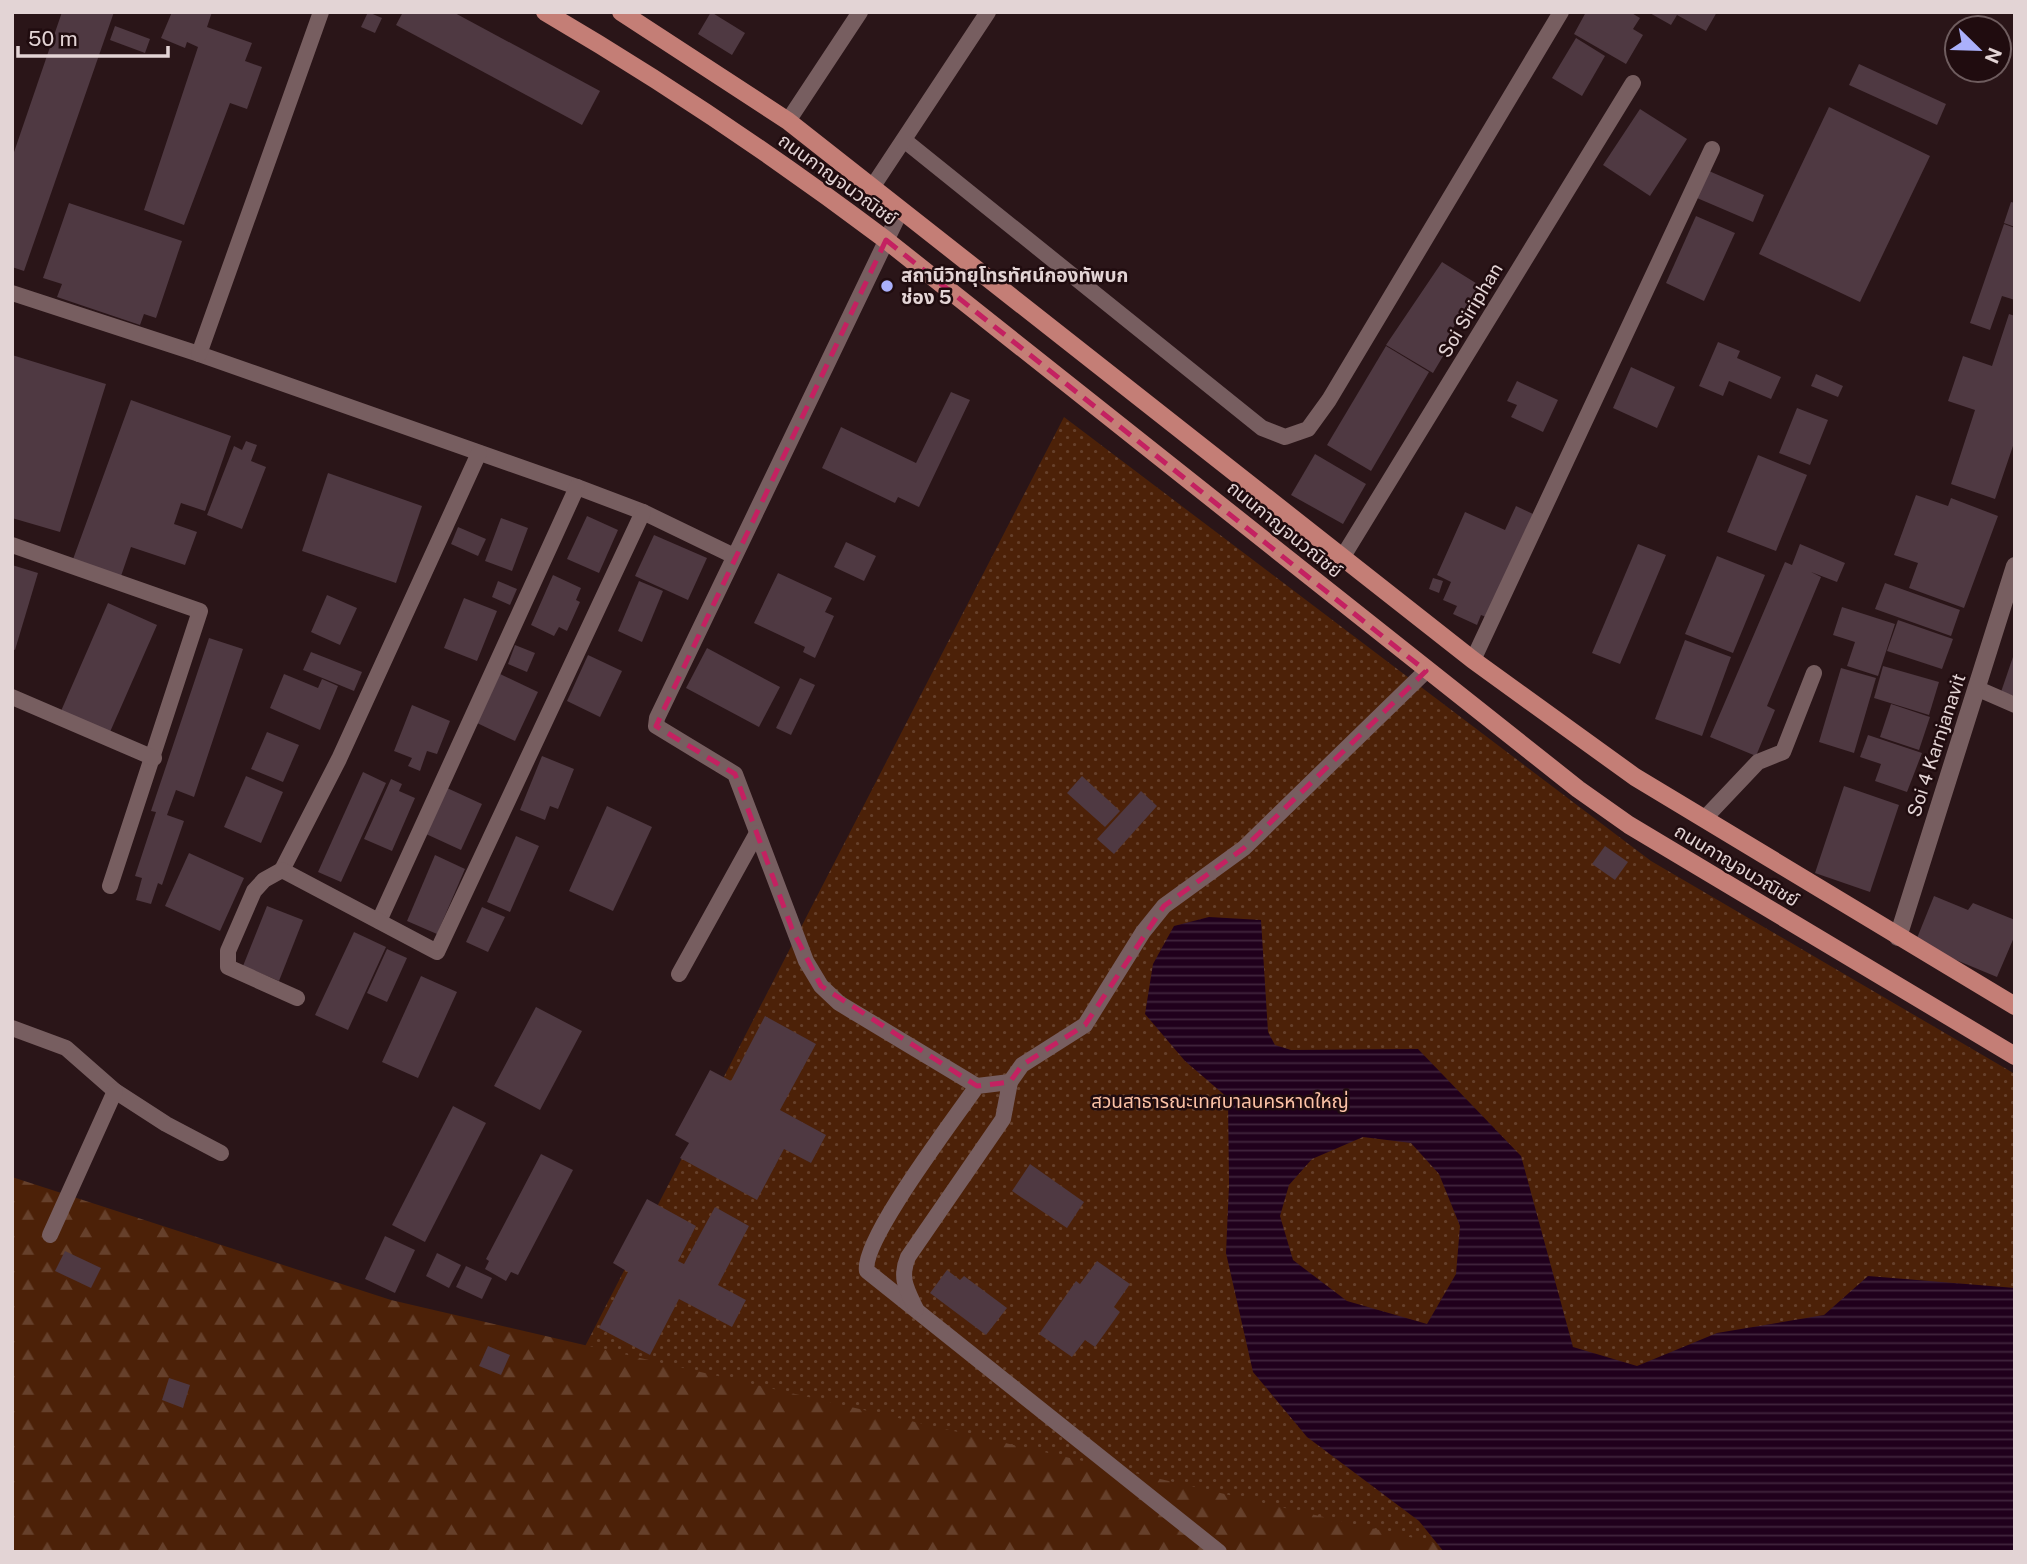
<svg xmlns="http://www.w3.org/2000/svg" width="2027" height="1564" viewBox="0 0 2027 1564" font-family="'Public Sans','Noto Sans Thai',sans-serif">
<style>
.grass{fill:url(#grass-dots)}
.forest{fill:url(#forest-firs)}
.water{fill:url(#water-rules);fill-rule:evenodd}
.building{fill:#4f3942}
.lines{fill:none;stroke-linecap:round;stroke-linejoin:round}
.street{stroke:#775e60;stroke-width:16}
.secondary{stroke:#775e60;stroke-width:18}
.primary{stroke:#c47e76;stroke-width:18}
.marked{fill:none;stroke:#c42161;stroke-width:5;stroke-dasharray:14 9;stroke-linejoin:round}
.poi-dot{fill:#aab0fb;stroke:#200c0f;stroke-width:2.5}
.labels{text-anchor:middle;stroke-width:5;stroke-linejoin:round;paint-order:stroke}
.street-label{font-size:19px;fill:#e3d4d5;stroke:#200c0f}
.poi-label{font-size:19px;font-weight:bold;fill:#e3d4d5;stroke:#200c0f;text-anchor:start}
.park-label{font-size:19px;fill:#fcc2a6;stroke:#200c0f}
</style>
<defs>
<pattern id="grass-dots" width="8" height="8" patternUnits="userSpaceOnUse" patternTransform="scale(1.75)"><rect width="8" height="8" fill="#4c2108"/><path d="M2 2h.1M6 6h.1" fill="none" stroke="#66402b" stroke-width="1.8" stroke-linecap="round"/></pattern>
<pattern id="forest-firs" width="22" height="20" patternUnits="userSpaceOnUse" patternTransform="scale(1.75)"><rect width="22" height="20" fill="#4c2108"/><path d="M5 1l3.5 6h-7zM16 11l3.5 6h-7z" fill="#66402b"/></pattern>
<pattern id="water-rules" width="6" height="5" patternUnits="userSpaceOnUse" patternTransform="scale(1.75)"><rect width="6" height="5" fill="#20001c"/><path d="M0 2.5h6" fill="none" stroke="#40243c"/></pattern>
</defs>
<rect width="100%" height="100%" fill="#2a1518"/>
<polygon class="grass" points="1064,417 1651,861 2015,1074 2015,1552 479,1552"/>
<polygon class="forest" points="12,1177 391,1300 1474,1552 12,1552"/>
<path class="water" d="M1209,917l52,3 7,112 7,13 16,5 127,-1 103,107 52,191 64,19 80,-33 107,-18 44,-39 147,12v264h-571l-25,-31 -112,-84 -54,-65 -27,-119 3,-68 -1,-87 -43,-37 -40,-47 8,-50 21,-38zM1363,1137l48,6 28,31 21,52 -4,48 -29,50 -80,-23 -54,-41 -13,-44 9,-31 23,-26z"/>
<g class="building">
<polygon points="62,12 114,12 24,271 12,267 12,158"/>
<polygon points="172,12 212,12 207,27 252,43 245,61 262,67 247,109 230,103 184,225 144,210 198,47 187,42 185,48 161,38"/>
<polygon points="368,12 382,18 375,33 361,27"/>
<polygon points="403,12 453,12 600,91 582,125 396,25"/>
<polygon points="711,12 745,33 732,55 698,34"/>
<polygon points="1586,12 1630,12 1640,18 1633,29 1643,35 1626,64 1574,34"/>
<polygon points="1648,12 1717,12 1706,31 1677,15 1671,25"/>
<polygon points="115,26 150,39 145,53 110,40"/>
<polygon points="1576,38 1605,56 1582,96 1552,78"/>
<polygon points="1859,64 1946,104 1937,125 1849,85"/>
<polygon points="1829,107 1930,156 1860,302 1759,254"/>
<polygon points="1640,109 1687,139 1650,196 1603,165"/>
<polygon points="1709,171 1764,195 1753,222 1697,198"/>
<polygon points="2011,202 2015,203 2015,227 2004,223"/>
<polygon points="69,203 182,241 156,318 144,314 140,325 57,297 62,284 43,278"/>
<polygon points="1696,216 1735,233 1704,301 1666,283"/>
<polygon points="2004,224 2015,228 2015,300 2002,296 1990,330 1970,323"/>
<polygon points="1442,262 1479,285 1447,338 1452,341 1433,373 1386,345"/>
<polygon points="2009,314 2015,316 2015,440 1995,499 1951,484 1975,410 1948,401 1963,356 1992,366"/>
<polygon points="1718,342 1740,351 1737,358 1781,377 1771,399 1729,381 1723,396 1699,386"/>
<polygon points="1386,346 1429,372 1371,471 1327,445"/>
<polygon points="12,355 106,384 60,532 12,518"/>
<polygon points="1631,367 1675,387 1657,428 1613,408"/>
<polygon points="1816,374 1843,386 1838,397 1811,386"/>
<polygon points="1517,381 1558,400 1543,432 1511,417 1517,405 1507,401"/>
<polygon points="951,392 970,400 919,507 898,497 895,503 822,468 841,427 916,463"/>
<polygon points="131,400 231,436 205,511 181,503 174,524 197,532 185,565 131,547 120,579 72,562"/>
<polygon points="1797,408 1828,420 1810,465 1779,453"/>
<polygon points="246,441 257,445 251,461 266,467 242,529 207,515 234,446 242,450"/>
<polygon points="1315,454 1366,484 1343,524 1291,495"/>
<polygon points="1758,455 1807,475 1776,551 1727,532"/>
<polygon points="328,473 422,506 396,583 302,551"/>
<polygon points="1916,495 1948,506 1951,498 1998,516 1964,608 1909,588 1918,563 1894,555"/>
<polygon points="1516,506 1533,514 1486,617 1481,615 1477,625 1453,614 1457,606 1443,600 1451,582 1437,575 1465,512 1505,530"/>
<polygon points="587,516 618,530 599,573 567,559"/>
<polygon points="501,518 528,528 512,571 485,561"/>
<polygon points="458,527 486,539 478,556 451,544"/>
<polygon points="654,535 707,558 688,600 635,576"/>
<polygon points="846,542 876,556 864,581 834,567"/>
<polygon points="1638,544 1666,555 1620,664 1592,653"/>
<polygon points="1800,544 1845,563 1837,582 1811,572 1821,577 1767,706 1775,710 1756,756 1710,737 1785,562 1792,565"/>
<polygon points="1717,556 1765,575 1733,653 1685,634"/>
<polygon points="12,565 38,573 15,650 12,649"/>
<polygon points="778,573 832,598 825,612 834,616 815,658 803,652 805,647 754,623"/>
<polygon points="553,575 581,588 576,600 580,602 567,631 559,627 554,636 531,625"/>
<polygon points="1433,578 1443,581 1439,593 1429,589"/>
<polygon points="498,581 517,589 510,605 492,597"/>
<polygon points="639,581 663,591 642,642 618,631"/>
<polygon points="1885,583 1960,610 1951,636 1875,609"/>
<polygon points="327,595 357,608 340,645 311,632"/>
<polygon points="464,598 497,611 477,661 444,648"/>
<polygon points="108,603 157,625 110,732 61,711"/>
<polygon points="1842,607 1895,624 1878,676 1847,666 1855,642 1833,635"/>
<polygon points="1898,620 1953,639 1942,669 1887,651"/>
<polygon points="209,638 243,649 194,797 176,790 167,815 184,821 162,885 158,883 151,904 136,900 142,878 135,876 156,812 151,811"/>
<polygon points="1685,640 1731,657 1702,736 1655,719"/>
<polygon points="515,645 535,653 527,672 508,664"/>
<polygon points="707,648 780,687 759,727 686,688"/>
<polygon points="311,652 362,672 354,691 303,670"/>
<polygon points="2014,654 2015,654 2015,696 2001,692"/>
<polygon points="588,655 622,671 600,717 567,701"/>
<polygon points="1883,666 1939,682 1929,715 1874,698"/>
<polygon points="1841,668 1876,678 1854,753 1819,742"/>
<polygon points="284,674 318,688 322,679 338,686 320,730 270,708"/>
<polygon points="500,674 538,692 515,741 477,723"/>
<polygon points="800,678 815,685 791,735 776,728"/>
<polygon points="1891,704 1930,717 1919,750 1880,737"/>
<polygon points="412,705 450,721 437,754 427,751 420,771 408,766 412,758 394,751"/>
<polygon points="267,732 299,745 283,782 251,769"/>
<polygon points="1868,735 1922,753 1907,792 1875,781 1881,764 1860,757"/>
<polygon points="542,756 574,769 558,809 550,806 545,820 520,810"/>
<polygon points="363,772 386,783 341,882 318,872"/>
<polygon points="246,776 283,792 261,843 224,827"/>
<polygon points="1082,776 1120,811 1105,827 1067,793"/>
<polygon points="391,779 402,784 399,791 415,798 392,851 364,839"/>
<polygon points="1844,786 1899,805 1870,892 1815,873"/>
<polygon points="447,788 482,804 461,850 426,834"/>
<polygon points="1141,791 1157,806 1114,854 1097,839"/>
<polygon points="607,806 652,827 613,911 569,891"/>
<polygon points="516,836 539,846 510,912 487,902"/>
<polygon points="1605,846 1628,862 1615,880 1592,864"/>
<polygon points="189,853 244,878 220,931 165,906"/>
<polygon points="435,855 465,869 437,934 407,921"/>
<polygon points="1934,896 1968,910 1973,903 2015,920 2015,935 1997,977 1915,943"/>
<polygon points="267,906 303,920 279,981 243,966"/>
<polygon points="482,907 505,917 488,952 466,942"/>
<polygon points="354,932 386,947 348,1030 315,1015"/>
<polygon points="387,949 407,958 387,1002 367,993"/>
<polygon points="421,976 457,992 418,1078 382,1062"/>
<polygon points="536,1007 582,1031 540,1110 494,1086"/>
<polygon points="765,1016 816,1044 780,1110 826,1135 811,1163 784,1149 757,1200 680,1158 689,1143 675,1135 710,1070 731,1081"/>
<polygon points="453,1106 486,1123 425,1242 392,1225"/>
<polygon points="541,1154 573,1170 518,1275 511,1272 506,1281 485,1269 489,1261 486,1259"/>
<polygon points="1030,1164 1084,1202 1067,1228 1012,1191"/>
<polygon points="647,1199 696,1226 678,1261 684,1264 715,1207 749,1226 718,1285 746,1300 732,1327 679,1299 650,1355 599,1328 628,1272 613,1263"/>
<polygon points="385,1236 415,1250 395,1293 365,1279"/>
<polygon points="65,1251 101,1268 91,1288 55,1271"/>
<polygon points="437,1253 461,1265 449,1288 426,1276"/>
<polygon points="1097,1261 1130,1284 1114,1307 1120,1312 1095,1347 1085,1340 1072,1357 1039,1334 1076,1281 1080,1284"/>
<polygon points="466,1266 492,1278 482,1299 456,1287"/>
<polygon points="947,1270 960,1280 964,1276 1007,1308 986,1335 930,1293"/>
<polygon points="488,1346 510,1355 501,1375 479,1366"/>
<polygon points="169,1378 190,1385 183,1408 162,1400"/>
</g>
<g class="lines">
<g class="street">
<polyline points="788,121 860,12"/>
<polyline points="904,140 1262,428 1285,437 1308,429 1329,400 1561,12"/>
<polyline points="873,186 988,12"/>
<polyline points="901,210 657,718 656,726 735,774 806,961 821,986 839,1003 977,1086"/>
<polyline points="12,293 199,354 577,487 643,512 734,556"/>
<polyline points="199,354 321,12"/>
<polyline points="12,545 200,611 110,886"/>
<polyline points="1342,558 1633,83"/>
<polyline points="1473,660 1712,149"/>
<polyline points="1976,688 2015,705"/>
<polyline points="12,697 154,758"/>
<polyline points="1704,819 1758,762 1783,752 1814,673"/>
<polyline points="282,870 339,759 479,453"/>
<polyline points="379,921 577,487"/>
<polyline points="679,974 757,833"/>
<polyline points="297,998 228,967 228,951 254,891 264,880 282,870 437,952 643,512"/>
<polyline points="12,1028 66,1048 115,1091 166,1124 221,1153"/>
<path d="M1010,1082l-33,4c-21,31 -117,156 -110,185l352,281"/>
<polyline points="50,1235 115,1091"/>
<path d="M916,1309c-9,-19 -17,-31 -8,-52l95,-138 7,-37 12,-17 63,-40 58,-93 21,-26 80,-58 182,-177"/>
</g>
<polyline class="secondary" points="1898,937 2015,566"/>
<g class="primary">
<path d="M545,12c118,69 232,146 341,228l692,549 51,36 386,231"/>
<polyline points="621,12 788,121 1473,660 1635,777 2015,1006"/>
</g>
</g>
<path class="marked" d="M886,240l540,431 -182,177 -80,58 -79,119 -63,40 -12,17 -33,4 -156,-100 -29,-57 -57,-155 -79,-48z"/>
<circle class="poi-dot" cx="887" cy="286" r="7"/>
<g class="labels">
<g class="street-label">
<text transform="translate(838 179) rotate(36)" y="7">ถนนกาญจนวณิชย์</text>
<text transform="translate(1470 310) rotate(-59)" y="7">Soi Siriphan</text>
<text transform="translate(1285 529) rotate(39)" y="7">ถนนกาญจนวณิชย์</text>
<text transform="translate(1936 745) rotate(-72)" y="7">Soi 4 Karnjanavit</text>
<text transform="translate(1737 865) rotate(31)" y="7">ถนนกาญจนวณิชย์</text>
</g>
<g class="poi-label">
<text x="901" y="282">สถานีวิทยุโทรทัศน์กองทัพบก<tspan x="901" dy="22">ช่อง 5</tspan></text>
</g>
<g class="park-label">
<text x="1220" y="1108">สวนสาธารณะเทศบาลนครหาดใหญ่</text>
</g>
</g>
<rect width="2027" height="1564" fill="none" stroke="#e3d4d5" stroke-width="28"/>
<g transform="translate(1978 49) rotate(113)"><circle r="33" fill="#200c0f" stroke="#6e5c5e" stroke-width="2"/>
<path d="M0-5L12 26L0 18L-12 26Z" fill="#aab0fb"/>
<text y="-10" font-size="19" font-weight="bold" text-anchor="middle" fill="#e3d4d5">N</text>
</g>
<path d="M18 46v10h150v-10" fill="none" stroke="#e3d4d5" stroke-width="3.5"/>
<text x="28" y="46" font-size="21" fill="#e3d4d5" stroke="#200c0f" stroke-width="5" paint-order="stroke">50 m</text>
</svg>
